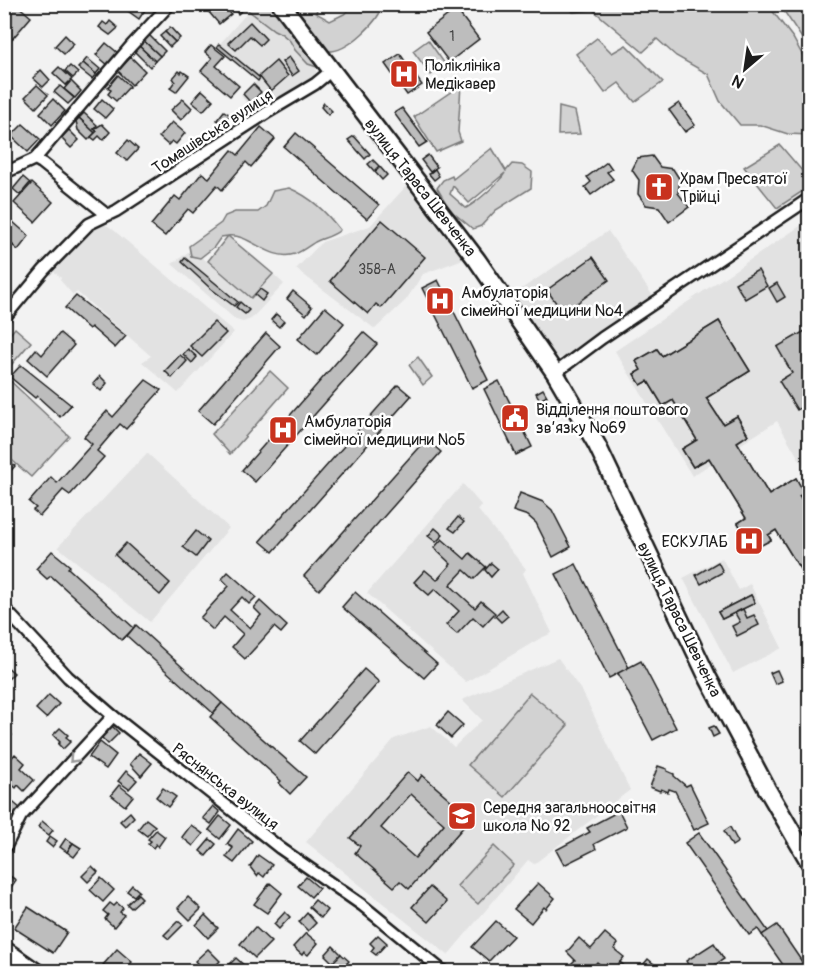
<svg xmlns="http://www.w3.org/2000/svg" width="814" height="976" viewBox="0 0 814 976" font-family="Pangolin,sans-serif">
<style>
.built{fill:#e2e2e2}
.green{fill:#d2d2d2;stroke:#777;stroke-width:1.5;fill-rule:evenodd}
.building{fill:#bdbdbd;stroke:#1c1c1c;stroke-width:1.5;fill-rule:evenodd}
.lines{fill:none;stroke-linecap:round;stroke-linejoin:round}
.street-casing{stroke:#1c1c1c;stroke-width:15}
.secondary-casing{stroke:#1c1c1c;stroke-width:20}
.primary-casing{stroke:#1c1c1c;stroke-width:21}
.street{stroke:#fff;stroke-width:10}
.secondary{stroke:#fff;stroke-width:15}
.primary{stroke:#fff;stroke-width:16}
.oneway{stroke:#999}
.labels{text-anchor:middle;stroke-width:5;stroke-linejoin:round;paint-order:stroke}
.number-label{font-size:14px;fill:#444}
.poi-label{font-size:16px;fill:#1c1c1c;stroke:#fff;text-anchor:start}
.street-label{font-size:16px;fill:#1c1c1c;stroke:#fff}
</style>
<rect width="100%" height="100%" fill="#f2f2f2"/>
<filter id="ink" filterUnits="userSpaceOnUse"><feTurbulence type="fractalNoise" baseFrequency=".0167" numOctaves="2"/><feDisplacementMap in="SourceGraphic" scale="12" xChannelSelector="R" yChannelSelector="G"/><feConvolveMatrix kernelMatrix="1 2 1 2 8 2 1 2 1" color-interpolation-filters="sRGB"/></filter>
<g filter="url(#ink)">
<g class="built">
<polygon points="254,5 316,65 316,72 309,80 257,116 241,96 257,81 217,47"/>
<polygon points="408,184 466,258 423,274 406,300 375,329 296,269 322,242 370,226"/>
<polygon points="809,220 809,476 777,421 692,476 615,351"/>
<polygon points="103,224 110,227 234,332 178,393 142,362 151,356 77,292 73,295 60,280 61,278 52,270 95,227"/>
<polygon points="608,231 655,299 568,356 560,358 555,356 511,296"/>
<polygon points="192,249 251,298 273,274 284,284 251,319 243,322 236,320 172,264"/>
<polygon points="147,453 229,528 150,622 58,547"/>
<polygon points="463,484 482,506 478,510 526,569 523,573 552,633 539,639 466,682 367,593"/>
<polygon points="722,558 739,590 750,584 782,648 733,673 683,578"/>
<polygon points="558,658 583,693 630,790 534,864 528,860 448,955 306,842 394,739 431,726 454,747 482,720 462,700"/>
</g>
<g class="green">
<polygon points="244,5 273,5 319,59 317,67 308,64 295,50 290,41 282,34 274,30 245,8"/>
<path d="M283,5h35l-2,8 14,8 14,-7 11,-9h28c-4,16 -33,44 -51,46 -4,0 -10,-1 -14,-1z"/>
<polygon points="569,5 768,5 793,38 809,67 809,135 788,134 760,125 740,125 720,101 708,74 676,56 657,39 643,52 593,10 573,12"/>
<polygon points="780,5 809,5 809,49"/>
<polygon points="597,38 612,53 626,45 663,82 635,102 619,83 605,93 576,54"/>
<polygon points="428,40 445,64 431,75 413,51"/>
<polygon points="461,85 458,132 461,141 436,152 414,117"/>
<polygon points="559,107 575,111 580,134 558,135"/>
<polygon points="780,145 803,172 809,170 809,187 777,208 744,167"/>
<path d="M492,148l14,23 6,-7 10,1 10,7 -1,16 -35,22 -15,16 -8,3 -23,-19 -13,-22 6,-8 9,-4 1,3zM505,173c-5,9 -29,30 -39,35l-16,-14 3,-8 16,17z"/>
<path d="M289,188c22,9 37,24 51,42 -6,6 -17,8 -25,12 -6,4 -14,10 -20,12 -26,8 -45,-21 -67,-18l45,38 -22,24 -43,-37 20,-25 -7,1 -7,10 -14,11 -9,-2 -2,-10 32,-23 4,-7 10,-4h23l8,-6 7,-15z"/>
<polygon points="15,328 31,342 5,372 5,340"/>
<polygon points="418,357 432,377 423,385 409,365"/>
<polygon points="270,371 288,388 230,454 212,434"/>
<polygon points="5,376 69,436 31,477 5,454"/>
<polygon points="530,693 568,725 505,797 468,765"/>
<polygon points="494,846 514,865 478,904 457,886"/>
</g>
<g class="building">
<polygon points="11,4 16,4 31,17 7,45 4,43 4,14"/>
<polygon points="132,4 149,4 139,19 128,11"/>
<polygon points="202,4 224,4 231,14 219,24"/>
<polygon points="230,4 242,4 245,8 238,14"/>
<polygon points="456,9 479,39 449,62 426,32"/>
<polygon points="110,21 118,28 110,35 99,27 103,22 107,25"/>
<polygon points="250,22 266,39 260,45 250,36 236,50 228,43"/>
<polygon points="170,27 180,38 175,42 165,32"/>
<polygon points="165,32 175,42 170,47 160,36"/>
<polygon points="148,34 165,51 160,56 143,40"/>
<polygon points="65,35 74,44 64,54 55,46"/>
<polygon points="143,40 160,56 155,61 138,45"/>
<polygon points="106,43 118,53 108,65 96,55"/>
<polygon points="219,44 260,78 258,81 217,47"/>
<polygon points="138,45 155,61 150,67 133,50"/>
<polygon points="211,45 225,56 216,66 239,86 230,96 201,71 212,58 205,52"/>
<polygon points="400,54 422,85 407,95 385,64"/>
<polygon points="131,57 145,71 132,85 118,71"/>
<polygon points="289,57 299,71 292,76 282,62"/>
<polygon points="87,58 100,69 96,74 83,63"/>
<polygon points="276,61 288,76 271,91 259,76"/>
<polygon points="83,63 96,74 92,79 78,68"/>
<polygon points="70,66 78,73 73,78 65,71"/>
<polygon points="59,67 72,79 66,85 53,73"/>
<polygon points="41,70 50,80 43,87 33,78"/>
<polygon points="179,71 181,73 182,71 189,76 176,92 170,88 175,81 173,78"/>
<polygon points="118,75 130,86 116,101 108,94 111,90 108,87"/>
<polygon points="71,81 81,91 75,98 64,89"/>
<polygon points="253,84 261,92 251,103 243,94"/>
<polygon points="37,85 48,95 36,108 25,97"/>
<polygon points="60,86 74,98 68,104 54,92"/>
<polygon points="202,90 213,100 203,111 192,102"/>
<polygon points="53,99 65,111 52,125 40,113"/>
<polygon points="102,99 113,109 105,118 94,109"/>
<polygon points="183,99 192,108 181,120 171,110"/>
<polygon points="324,103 332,111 328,115 321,107"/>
<polygon points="679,103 695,125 685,132 669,110"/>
<polygon points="402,108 427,142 419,147 394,113"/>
<polygon points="224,111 230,115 222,124 217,120"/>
<polygon points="84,113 97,125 94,129 97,131 95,133 79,118"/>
<polygon points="79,118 95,133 88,140 78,130 76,121"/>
<polygon points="172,122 185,133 176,144 172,141 168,145 159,137"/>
<polygon points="23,124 40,139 28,152 11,136"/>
<polygon points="102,124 110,132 103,140 99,136 95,140 91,137 97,131 94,129"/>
<polygon points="261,127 275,139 251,167 246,162 222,190 217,185 193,213 188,209 165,236 151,225 175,196 180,200 202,173 209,178 232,150 238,155"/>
<polygon points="69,130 79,140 71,148 61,138"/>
<polygon points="296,133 379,205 367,219 284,147"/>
<polygon points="354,136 370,154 365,159 348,140"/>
<polygon points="128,140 138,149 127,161 117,153"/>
<polygon points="428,155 437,167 430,172 421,160"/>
<polygon points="652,156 660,167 673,169 680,180 678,193 689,207 669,222 659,207 646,205 638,194 639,180 632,170 638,158"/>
<polygon points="373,160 379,166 374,171 368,164"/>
<polygon points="607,162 612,169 607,172 613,179 591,195 585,187 591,182 587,177"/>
<polygon points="380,167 387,175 382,180 375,172"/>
<polygon points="435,169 439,176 434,180 429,174"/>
<polygon points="23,177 30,183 20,195 13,189"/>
<polygon points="32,183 53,202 35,222 14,203"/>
<polygon points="4,214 29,236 18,250 4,238"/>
<polygon points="382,220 425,257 381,308 376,304 368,314 330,281"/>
<polygon points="4,238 13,245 4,255"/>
<polygon points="593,257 609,280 563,313 547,290"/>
<polygon points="185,258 238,302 234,306 210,288 182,262"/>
<polygon points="758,270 767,286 745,299 735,283"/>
<polygon points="438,280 488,380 472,388 422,288"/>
<polygon points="777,283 785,297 777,302 769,288"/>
<polygon points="260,289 267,294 262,301 255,295"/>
<polygon points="293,291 312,307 306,315 287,299"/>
<polygon points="76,296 126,336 115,348 91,327 89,329 65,308"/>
<polygon points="240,302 249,310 245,314 236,307"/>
<polygon points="325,307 344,323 317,355 298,339"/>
<polygon points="276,314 284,321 279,327 271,320"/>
<polygon points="719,321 750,371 706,398 723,424 737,416 748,435 737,442 769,495 796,478 804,493 799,496 810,514 810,585 776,530 768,535 771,540 754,549 738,523 746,518 709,458 693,467 682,449 697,440 673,400 663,406 648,381 641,385 634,374 641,370 636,361 657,349 662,356"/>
<polygon points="719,321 750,371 706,398 723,424 737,416 748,435 737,442 769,495 796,478 804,493 799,496 810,514 810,585 776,530 768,535 771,540 754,549 738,523 746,518 709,458 693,467 682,449 697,440 673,400 663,406 648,381 641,385 634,374 641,370 636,361 657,349 662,356"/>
<polygon points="214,322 226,333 202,357 190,346"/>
<polygon points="810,328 810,402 797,410 779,381 792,373 777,347"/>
<polygon points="363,332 377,344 255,482 242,470"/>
<polygon points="60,333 74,345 47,376 28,359 36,349 42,355"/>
<polygon points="266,333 280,346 213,424 198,411"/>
<polygon points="188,349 197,357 192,363 183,354"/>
<polygon points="180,355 187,361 172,378 165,371"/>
<polygon points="21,365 71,405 60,417 37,396 35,398 10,377"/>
<polygon points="100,376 107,383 101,391 93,384"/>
<polygon points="146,380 161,390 126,429 120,424 97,451 104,457 70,495 63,490 40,516 33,510 36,508 29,502 51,477 57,483 92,444 84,437 107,411 113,417"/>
<polygon points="499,381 532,447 516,455 484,389"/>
<polygon points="398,385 411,396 273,552 260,541"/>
<polygon points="543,389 547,396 540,400 536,393"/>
<polygon points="426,439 441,452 319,590 304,576"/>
<polygon points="4,457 15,466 4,478"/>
<polygon points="520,493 543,502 552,510 571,547 553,557 536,523 528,516 513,511"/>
<polygon points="458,517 464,522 455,532 449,528"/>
<polygon points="435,528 443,535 436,542 428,536"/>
<polygon points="196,531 208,541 196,557 183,547"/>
<polygon points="442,539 465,559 470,553 486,567 474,579 464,570 450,585 475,608 481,601 495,613 483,626 473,617 457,634 446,625 459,611 435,589 429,595 414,582 425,570 437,580 451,564 434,548"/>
<polygon points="126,543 170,583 160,595 115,555"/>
<polygon points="52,551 70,566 68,568 134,628 122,640 51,576 47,579 36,569"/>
<polygon points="718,562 723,572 701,584 696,575"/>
<polygon points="491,563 498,569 491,577 485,570"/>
<polygon points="576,564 629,668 609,678 556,574"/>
<polygon points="228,572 256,597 249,604 242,597 230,610 250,628 261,615 254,608 260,601 287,626 281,633 274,627 245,659 232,647 243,634 224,617 213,630 200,618 229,586 222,579"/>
<polygon points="355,592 437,664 424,678 342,607"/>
<polygon points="751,595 755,603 722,619 718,612"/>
<polygon points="751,595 755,603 722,619 718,612"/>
<polygon points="502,609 508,616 501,622 495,616"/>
<polygon points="743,609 747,618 754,615 759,625 737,636 732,626 740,622 735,613"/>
<polygon points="136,625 222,703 213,713 127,636"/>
<polygon points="641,661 676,728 653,740 618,673"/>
<polygon points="4,664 14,673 4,683"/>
<polygon points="364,669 379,682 315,754 300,741"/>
<polygon points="777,670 782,681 775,684 770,673"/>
<polygon points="49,695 59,704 46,718 36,709"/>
<polygon points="222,703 306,777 290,794 279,783 281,781 210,717"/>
<polygon points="448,712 463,725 451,738 437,725"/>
<polygon points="111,725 119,733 108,744 100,736"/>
<polygon points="714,726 719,734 713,737 709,728"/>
<polygon points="4,728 12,735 4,743"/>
<polygon points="60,728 68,735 66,737 71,741 63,749 58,744 60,742 53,735"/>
<polygon points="100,742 116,755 106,769 89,757"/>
<polygon points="139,753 152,763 141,776 130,764"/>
<polygon points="15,754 25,763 21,768 34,780 24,791 18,785 16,788 10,783 4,789 4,766"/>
<polygon points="658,766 667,769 667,771 674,774 674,776 686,786 690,784 709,823 694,830 675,791 669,789 668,792 661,789 660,791 650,787"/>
<polygon points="126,771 137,780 129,789 118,781"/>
<path d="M408,772l10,9 4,-6 39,34 -5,7 10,8 -57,65 -9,-8 -6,6 -39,-34 5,-7 -10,-8zM411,794l33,30 -29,34 -34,-30z"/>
<polygon points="119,785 133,796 125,806 111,795"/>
<polygon points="163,788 176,797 168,807 156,797"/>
<polygon points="8,798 21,809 11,821 4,815 4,801"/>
<polygon points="213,806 220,812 211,824 203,818"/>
<polygon points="619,811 627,827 594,844 596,849 564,865 556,850 590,832 587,828"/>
<polygon points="130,812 134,817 125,826 120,821"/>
<polygon points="220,816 231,825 220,839 209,830"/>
<polygon points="146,819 155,826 147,836 138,829"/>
<polygon points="42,821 53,830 49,835 38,827"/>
<polygon points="191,825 203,834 193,846 182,837"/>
<polygon points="730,827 738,842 732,846 724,831"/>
<polygon points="238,829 252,841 234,863 226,857 233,848 227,844"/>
<polygon points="156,830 165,837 158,847 156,844 153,848 148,844 151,841 148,839"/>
<polygon points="699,833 768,931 762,935 758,929 749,935 685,843"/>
<polygon points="50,836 57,841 52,847 46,842"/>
<polygon points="66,838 73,843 67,852 60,847"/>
<polygon points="210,839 216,844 206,856 200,851"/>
<polygon points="73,843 81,848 74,857 67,852"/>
<polygon points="258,855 272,865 264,877 259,873 257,876 250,867"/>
<polygon points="92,866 98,872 88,882 82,876"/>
<polygon points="5,873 16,880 5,896 4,874"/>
<polygon points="306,877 319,888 311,897 298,886"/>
<polygon points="101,878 114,890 103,902 90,890"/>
<polygon points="270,883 282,893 267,913 254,904"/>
<polygon points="538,883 555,898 546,909 544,907 531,923 514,909"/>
<polygon points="132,885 139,891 134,896 127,891"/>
<polygon points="430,887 447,902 429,922 412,907"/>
<polygon points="138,894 142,898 131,908 127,904"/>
<polygon points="188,897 201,909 190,920 178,908"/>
<polygon points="315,900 327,910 321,918 309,907"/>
<polygon points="110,903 114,906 117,903 123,908 120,912 124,915 114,927 105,919 108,915 103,911"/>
<polygon points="28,907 67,932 53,953 14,928"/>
<polygon points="285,912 290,917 279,929 274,924"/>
<polygon points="307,913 316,923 308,931 299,922"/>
<polygon points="205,915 218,928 208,938 196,925"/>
<polygon points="178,921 183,925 169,939 164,935"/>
<polygon points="496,921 513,936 489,961 472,947"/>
<polygon points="777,925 809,972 788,972 762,935"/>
<polygon points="255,927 271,942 255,958 240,944"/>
<polygon points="306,933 318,943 308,955 304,952 302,955 293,947"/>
<polygon points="605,933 618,944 614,949 624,957 612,972 609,972 597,962 589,972 578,972 570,965 575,960 567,952 579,938 591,949"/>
<polygon points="378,935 387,943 376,955 371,951 374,947 370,943"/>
<polygon points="714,943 724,959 704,972 692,972 686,961"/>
<polygon points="333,946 341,954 333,963 325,955"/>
<polygon points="117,949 132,962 124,972 111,972 103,965"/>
<polygon points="208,949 220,961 210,972 205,972 195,961"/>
<polygon points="341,954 349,961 339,972 334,972 329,966"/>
<polygon points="236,958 247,968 244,972 233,972 228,966"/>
<polygon points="648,959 661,970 660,972 637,972"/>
<polygon points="620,962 631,972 612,972"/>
</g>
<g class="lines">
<g class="street-casing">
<g id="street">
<polyline points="35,159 131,46 170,4"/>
<polyline points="4,167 11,170 35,159 42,163 107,215"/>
<polyline points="4,318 44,270 89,224 116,211 268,112 315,84 332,70"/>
<polyline points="555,373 602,338 810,198"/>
<polyline points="4,608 68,677 113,716 280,848 362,905 444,972"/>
<polyline points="4,850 21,816 113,716"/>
</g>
</g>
<g class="secondary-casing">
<polyline id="secondary" points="4,949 37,972"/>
</g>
<g class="primary-casing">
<polyline id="primary" points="281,4 477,260 555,373 597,445 707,676 767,789 810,863"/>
</g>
<use href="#street" class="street"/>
<use href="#secondary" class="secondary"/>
<use href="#primary" class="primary"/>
</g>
<defs><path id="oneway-chevron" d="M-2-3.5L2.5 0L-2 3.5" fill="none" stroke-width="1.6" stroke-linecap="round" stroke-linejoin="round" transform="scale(1.5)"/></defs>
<use class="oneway" href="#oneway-chevron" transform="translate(73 759) rotate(133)"/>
</g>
<defs>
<g id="hospital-square" transform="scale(1.5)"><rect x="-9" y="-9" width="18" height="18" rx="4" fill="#c8321e" stroke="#fff"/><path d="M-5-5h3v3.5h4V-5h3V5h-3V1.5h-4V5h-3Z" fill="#fff"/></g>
<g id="church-square" transform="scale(1.5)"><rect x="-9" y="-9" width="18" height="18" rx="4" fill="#c8321e" stroke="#fff"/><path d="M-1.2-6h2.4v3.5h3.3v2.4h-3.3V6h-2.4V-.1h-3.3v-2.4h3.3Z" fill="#fff"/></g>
<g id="civic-square" transform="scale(1.5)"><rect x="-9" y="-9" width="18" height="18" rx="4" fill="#c8321e" stroke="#fff"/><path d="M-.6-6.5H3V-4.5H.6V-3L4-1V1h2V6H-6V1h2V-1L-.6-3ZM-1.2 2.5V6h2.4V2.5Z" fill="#fff"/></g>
<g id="school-square" transform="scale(1.5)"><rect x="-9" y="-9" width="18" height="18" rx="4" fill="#c8321e" stroke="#fff"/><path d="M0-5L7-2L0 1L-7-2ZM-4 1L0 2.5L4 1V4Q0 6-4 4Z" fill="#fff"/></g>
</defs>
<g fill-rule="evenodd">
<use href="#hospital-square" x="404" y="74"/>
<use href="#church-square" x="659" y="187"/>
<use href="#hospital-square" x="440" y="301"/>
<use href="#civic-square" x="515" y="418"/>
<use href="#hospital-square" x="283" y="430"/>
<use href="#hospital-square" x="749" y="541"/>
<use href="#school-square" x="462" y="816"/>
</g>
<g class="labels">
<g class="number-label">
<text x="452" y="41">1</text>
<text x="377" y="274">358-А</text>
</g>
<g class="poi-label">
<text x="425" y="71">Поліклініка<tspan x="425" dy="18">Медікавер</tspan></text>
<text x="680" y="184">Храм Пресвятої<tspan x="680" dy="18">Трійці</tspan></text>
<text x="461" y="298">Амбулаторія<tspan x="461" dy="18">сімейної медицини №4</tspan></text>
<text x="536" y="415">Відділення поштового<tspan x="536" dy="18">зв’язку №69</tspan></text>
<text x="304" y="427">Амбулаторія<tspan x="304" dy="18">сімейної медицини №5</tspan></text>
<text x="728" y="547" text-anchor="end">ЕСКУЛАБ</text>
<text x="483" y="813">Середня загальноосвітня<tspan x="483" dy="18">школа № 92</tspan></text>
</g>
<g class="street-label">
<text transform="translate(212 131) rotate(-33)" y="6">Томашівська вулиця</text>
<text transform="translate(421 187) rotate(52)" y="6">вулиця Тараса Шевченка</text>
<text transform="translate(680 619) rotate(64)" y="6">вулиця Тараса Шевченка</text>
<text transform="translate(226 786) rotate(38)" y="6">Ряснянська вулиця</text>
</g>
</g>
<rect width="814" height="976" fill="none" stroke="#fff" stroke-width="24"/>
<rect x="12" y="12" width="790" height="952" fill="none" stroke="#1c1c1c" stroke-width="2" filter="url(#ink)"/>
<g transform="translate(745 69) rotate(209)" stroke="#ffffff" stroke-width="4.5" paint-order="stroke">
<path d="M0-4.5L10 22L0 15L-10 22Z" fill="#1c1c1c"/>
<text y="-9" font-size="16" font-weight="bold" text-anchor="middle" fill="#1c1c1c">N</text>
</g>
</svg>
